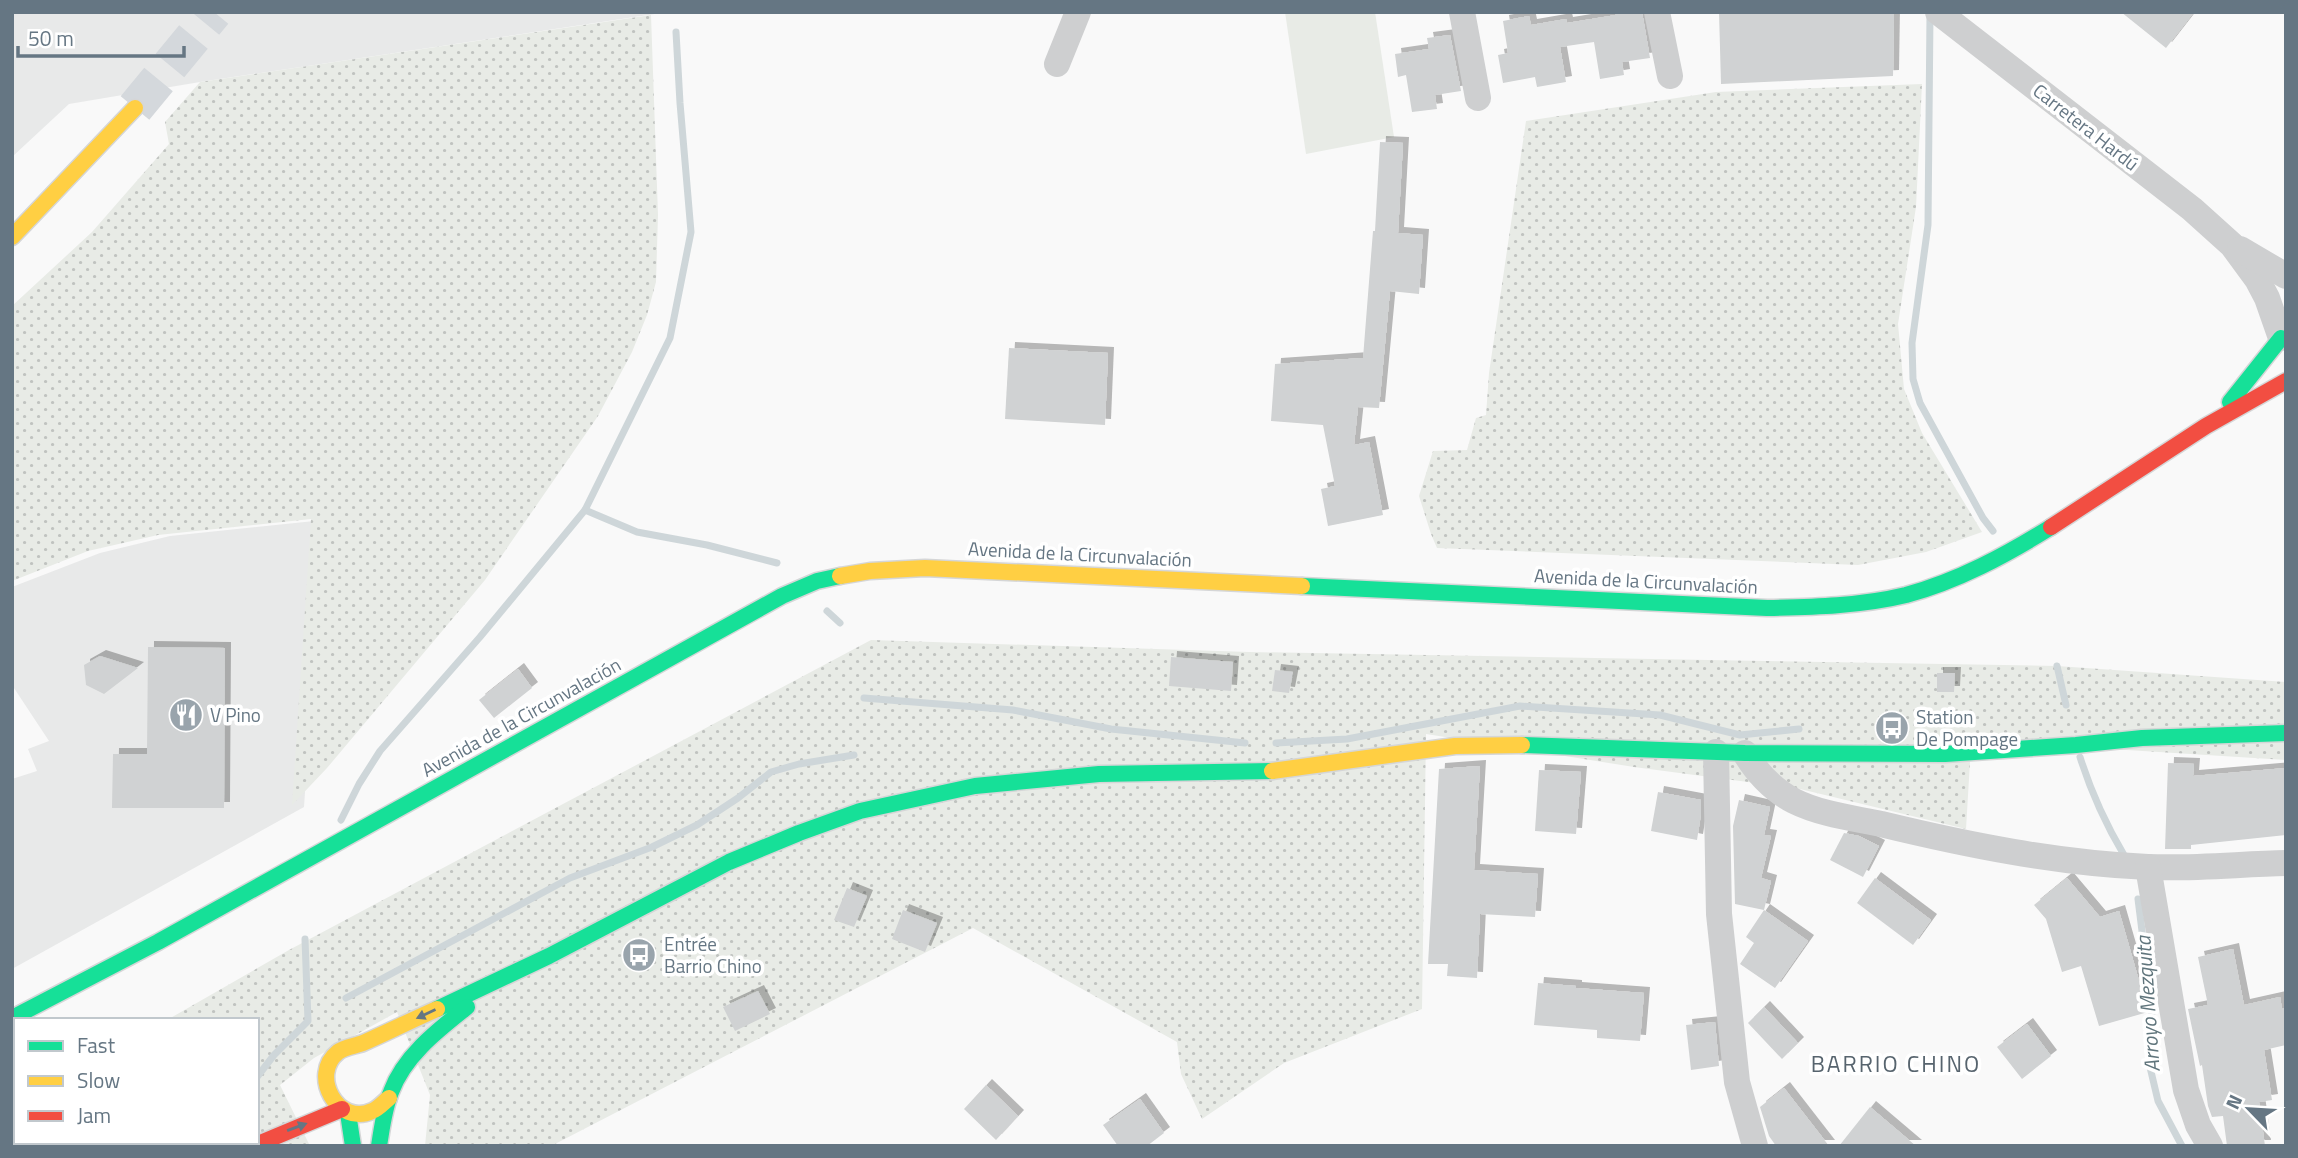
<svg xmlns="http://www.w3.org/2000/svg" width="2298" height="1158" viewBox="0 0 2298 1158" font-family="'Titillium Web',sans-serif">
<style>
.built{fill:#e8e9e9}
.grass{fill:url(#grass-dots)}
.park{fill:#e8ebe6}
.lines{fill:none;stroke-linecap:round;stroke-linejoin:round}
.stream{stroke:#ced6d9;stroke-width:7}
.building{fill:#d0d2d3;filter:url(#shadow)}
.secondary-tunnel{stroke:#d4d8dc;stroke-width:37;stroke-dasharray:37 18;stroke-linecap:butt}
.fast-casing{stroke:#d5d6d7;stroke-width:19}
.slow-casing{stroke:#d5d6d7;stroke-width:19}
.jam-casing{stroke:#d5d6d7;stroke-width:19}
.street{stroke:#cecfd0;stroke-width:26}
.fast{stroke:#16e098;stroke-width:16}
.slow{stroke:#ffcf43;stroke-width:16}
.jam{stroke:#f24e42;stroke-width:16}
.oneway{fill:#657683}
.labels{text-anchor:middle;stroke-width:7;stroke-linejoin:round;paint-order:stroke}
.street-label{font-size:19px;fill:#657683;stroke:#fff}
.poi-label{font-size:19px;fill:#657683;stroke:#fff;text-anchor:start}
.water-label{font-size:21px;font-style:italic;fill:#60757c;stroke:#fff}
.quarter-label{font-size:23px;letter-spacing:2px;fill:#57646e;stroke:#fff}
</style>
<defs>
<pattern id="grass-dots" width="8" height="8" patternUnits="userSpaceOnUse" patternTransform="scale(1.75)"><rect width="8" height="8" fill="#e8ebe6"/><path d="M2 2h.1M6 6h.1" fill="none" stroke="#c0c3c0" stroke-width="1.8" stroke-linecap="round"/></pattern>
<filter id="shadow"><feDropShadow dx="6" dy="-6" stdDeviation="0" flood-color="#0004"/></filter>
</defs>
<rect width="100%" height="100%" fill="#f9f9f9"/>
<g class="built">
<polygon points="12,12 668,12 200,82 69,104 12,157"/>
<polygon points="324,520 304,807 12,969 12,779 37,771 28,749 49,741 12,685 12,587 100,553 170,536"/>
</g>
<g class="grass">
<polygon points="651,15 658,215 656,282 647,315 632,352 598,416 485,580 327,768 292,805 311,519 158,535 88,551 12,581 12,306 92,232 169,144 165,122 200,82"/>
<polygon points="1922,84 1916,207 1898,324 1904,389 1922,433 1982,532 1926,552 1858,565 1437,548 1431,534 1419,496 1433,451 1467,450 1476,418 1486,415 1489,373 1526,121 1716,92"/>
<polygon points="871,640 1249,652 2057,666 2286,682 2286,760 2095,748 1971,745 1966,829 1800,789 1634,767 1426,734 1422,1009 1284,1063 1202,1119 1181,1074 1177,1042 973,928 555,1144 555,1146 425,1146 430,1095 397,1012 314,1058 280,1085 310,1146 12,1146 12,1108 16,1106 16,1142 257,1142 257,1020 167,1020 289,950"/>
</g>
<polygon class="park" points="1285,12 1375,12 1394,137 1306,154"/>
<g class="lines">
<g class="stream">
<polyline points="1930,14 1928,225 1912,343 1913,379 1920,403 1983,518 1993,531"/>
<polyline points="585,510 637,532 707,545 777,563"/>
<polyline points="827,611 840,623"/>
<polyline points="2057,666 2066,705"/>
<polyline points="864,698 1013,710 1111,729 1245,743"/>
<polyline points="1276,743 1347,739 1520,706 1660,715 1740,735 1799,729"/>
<path d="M2080,757c11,35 25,66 44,98"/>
<polyline points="341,820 359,784 380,751 480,637 585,510 670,338 691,232 680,103 676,32"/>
<polyline points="2138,899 2152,1011 2149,1063 2158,1101 2182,1146"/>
<polyline points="346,998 570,878 652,847 697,825 738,798 771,772 799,764 854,755"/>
<polyline points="257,1077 274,1055 308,1021 305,939"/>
<polyline points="124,1146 129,1142"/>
</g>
</g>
<g class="building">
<polygon points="1615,12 1642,12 1650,58 1622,62 1624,75 1600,79 1594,42 1560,47 1566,82 1537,87 1535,77 1503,83 1498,55 1508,53 1503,21 1529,16 1531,25 1566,19 1567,23 1616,15"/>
<polygon points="1719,12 1894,12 1893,76 1721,84"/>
<polygon points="2121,12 2194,12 2166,48"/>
<polygon points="1450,35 1461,91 1435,95 1437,109 1412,112 1406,75 1398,77 1395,54 1429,49 1427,38"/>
<polygon points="1380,142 1403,143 1398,233 1423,235 1419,294 1390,291 1379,408 1358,407 1354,445 1369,442 1383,515 1328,526 1321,489 1335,486 1323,425 1271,421 1275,364 1363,358 1373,231 1375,231"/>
<polygon points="1009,348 1108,353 1105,425 1005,419"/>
<polygon points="148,647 225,648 224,808 112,808 113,754 147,754"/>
<polygon points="100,656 138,668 104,694 86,685 84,665"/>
<polygon points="1171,657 1233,662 1231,691 1169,686"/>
<polygon points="518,669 532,688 494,718 479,700"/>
<polygon points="1275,670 1293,672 1289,693 1272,691"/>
<polygon points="1937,673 1955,673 1954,692 1937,692"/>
<polygon points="2168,763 2194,764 2193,776 2286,768 2286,835 2191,845 2191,849 2165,849"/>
<polygon points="1480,766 1474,870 1538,874 1535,917 1480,914 1477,978 1447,976 1448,964 1428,964 1439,769"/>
<polygon points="1539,770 1581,772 1576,834 1535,831"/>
<polygon points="1658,792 1701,800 1701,814 1697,840 1651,831"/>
<polygon points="1739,800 1770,807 1764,835 1771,836 1761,878 1771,881 1764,910 1735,904 1733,826"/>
<polygon points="1844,833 1859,836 1879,846 1863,877 1830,860"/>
<polygon points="1875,878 1931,920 1913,945 1857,903"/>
<polygon points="2067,878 2100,917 2119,911 2148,1012 2099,1026 2081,966 2062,972 2046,919 2034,905"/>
<polygon points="847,888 867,896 854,927 834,920"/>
<polygon points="903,910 937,923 925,952 892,939"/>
<polygon points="1764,910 1808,941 1775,988 1740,964 1754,943 1746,937"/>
<polygon points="2233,949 2244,1005 2280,997 2282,1009 2286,1008 2286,1045 2264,1050 2272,1100 2259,1102 2265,1146 2227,1146 2223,1116 2212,1117 2208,1106 2202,1065 2200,1066 2188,1009 2208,1005 2198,957"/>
<polygon points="1538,983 1576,986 1576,988 1644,993 1640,1041 1597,1038 1597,1030 1534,1025"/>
<polygon points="758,991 770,1014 735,1031 723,1007"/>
<polygon points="1764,1007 1798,1043 1782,1059 1748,1023"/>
<polygon points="1715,1022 1719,1066 1691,1070 1686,1025"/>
<polygon points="2027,1024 2051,1056 2022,1079 1997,1047"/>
<polygon points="986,1085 1018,1116 996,1140 964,1109"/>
<polygon points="1784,1088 1829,1146 1776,1146 1769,1136 1760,1107"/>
<polygon points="1140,1099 1164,1133 1147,1146 1118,1146 1103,1125"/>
<polygon points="1870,1107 1916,1146 1839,1146"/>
</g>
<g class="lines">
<polyline class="secondary-tunnel" points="135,108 214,12"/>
<g class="fast-casing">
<g id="fast">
<polyline points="2230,402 2281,338"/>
<path d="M1302,586l465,22c46,-1 94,-2 139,-13 52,-14 100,-40 145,-68"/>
<polyline points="1522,745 1745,753 1945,754 2076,745 2142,738 2286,733"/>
<polyline points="437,1009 549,956 729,862 799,833 860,811 975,786 1099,774 1272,771"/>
<polyline points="12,1018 158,942 782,596 817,581 840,576"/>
<polyline points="348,1113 353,1146"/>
<path d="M379,1146c3,-18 5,-37 12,-54 13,-36 47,-62 76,-85"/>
</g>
</g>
<g class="slow-casing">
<g id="slow">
<polyline points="12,237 135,108"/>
<polyline points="840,576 870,571 925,568 1302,586"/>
<polyline points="1272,771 1455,746 1522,745"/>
<path d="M389,1098c-5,4 -11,11 -17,13 -34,16 -63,-36 -34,-59 6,-5 17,-6 25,-9 25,-11 49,-23 74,-34"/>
</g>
</g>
<g class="jam-casing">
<g id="jam">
<polyline points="2051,527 2206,426 2286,381"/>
<polyline points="253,1146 342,1109"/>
</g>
</g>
<g class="street">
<polyline points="1462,12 1478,98"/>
<polyline points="1657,12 1670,76"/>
<polyline points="1938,12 2192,209 2232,245 2257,279 2267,298 2281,338"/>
<polyline points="1057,64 1078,12"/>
<polyline points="2240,249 2286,276"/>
<polyline points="1716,752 1719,914 1737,1082 1755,1146"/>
<path d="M1745,753c12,20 28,37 49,48 26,13 58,17 87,23 87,21 176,39 267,43 45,2 92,-3 138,-4"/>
<polyline points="2148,867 2186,1090 2198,1125 2210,1146"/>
</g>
<use href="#fast" class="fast"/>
<use href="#slow" class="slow"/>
<use href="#jam" class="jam"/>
</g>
<defs><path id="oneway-solid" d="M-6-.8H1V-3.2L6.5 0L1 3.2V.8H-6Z" transform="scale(1.75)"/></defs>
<g class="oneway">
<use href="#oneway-solid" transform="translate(426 1014) rotate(155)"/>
<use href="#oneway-solid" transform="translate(297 1127) rotate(-20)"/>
</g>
<defs>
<g id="restaurant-disc" transform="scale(1.75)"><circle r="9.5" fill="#99a4ac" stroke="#fff"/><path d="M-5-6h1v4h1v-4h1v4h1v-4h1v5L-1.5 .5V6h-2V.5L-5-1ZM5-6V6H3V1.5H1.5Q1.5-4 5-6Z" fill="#fff"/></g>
<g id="bus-disc" transform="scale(1.75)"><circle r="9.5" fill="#99a4ac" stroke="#fff"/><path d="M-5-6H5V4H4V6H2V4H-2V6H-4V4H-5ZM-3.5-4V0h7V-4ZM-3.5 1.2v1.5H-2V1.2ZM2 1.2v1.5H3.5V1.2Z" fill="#fff"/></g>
</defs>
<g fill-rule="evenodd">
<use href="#restaurant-disc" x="186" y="715"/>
<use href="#bus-disc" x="1892" y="728"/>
<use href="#bus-disc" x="639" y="955"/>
</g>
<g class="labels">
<g class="street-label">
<text transform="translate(2086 127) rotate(38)" y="7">Carretera Hardú</text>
<text transform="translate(1080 554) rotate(3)" y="7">Avenida de la Circunvalación</text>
<text transform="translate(1646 581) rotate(3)" y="7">Avenida de la Circunvalación</text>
<text transform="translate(521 717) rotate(-29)" y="7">Avenida de la Circunvalación</text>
</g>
<g class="poi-label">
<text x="210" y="722">V Pino</text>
<text x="1916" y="724">Station<tspan x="1916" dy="22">De Pompage</tspan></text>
<text x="664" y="951">Entrée<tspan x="664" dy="22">Barrio Chino</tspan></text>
</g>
<g class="water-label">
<text transform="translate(2148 1004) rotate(-94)" y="7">Arroyo Mezquita</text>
</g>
<g class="quarter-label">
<text x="1896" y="1072">BARRIO CHINO</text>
</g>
</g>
<rect width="2298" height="1158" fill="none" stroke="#657683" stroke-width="28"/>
<rect x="14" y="1018" width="245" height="126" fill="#ffffff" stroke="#c1c8cd" stroke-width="2"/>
<rect x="28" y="1041" width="35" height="10" fill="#16e098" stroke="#c1c8cd" stroke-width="2"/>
<text x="77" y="1053" font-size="21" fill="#657683">Fast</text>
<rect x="28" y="1076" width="35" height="10" fill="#ffcf43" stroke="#c1c8cd" stroke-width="2"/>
<text x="77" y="1088" font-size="21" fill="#657683">Slow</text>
<rect x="28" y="1111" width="35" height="10" fill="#f24e42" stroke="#c1c8cd" stroke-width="2"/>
<text x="77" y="1123" font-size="21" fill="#657683">Jam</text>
<g transform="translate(2249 1109) rotate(295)" stroke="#ffffff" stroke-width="5" paint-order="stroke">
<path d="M0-5L12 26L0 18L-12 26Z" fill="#657683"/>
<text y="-10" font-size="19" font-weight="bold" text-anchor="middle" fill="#657683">N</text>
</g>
<path d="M18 46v10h166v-10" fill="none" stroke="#657683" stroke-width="3.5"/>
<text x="28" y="46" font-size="21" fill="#657683" stroke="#ffffff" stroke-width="5" paint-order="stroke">50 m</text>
</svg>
